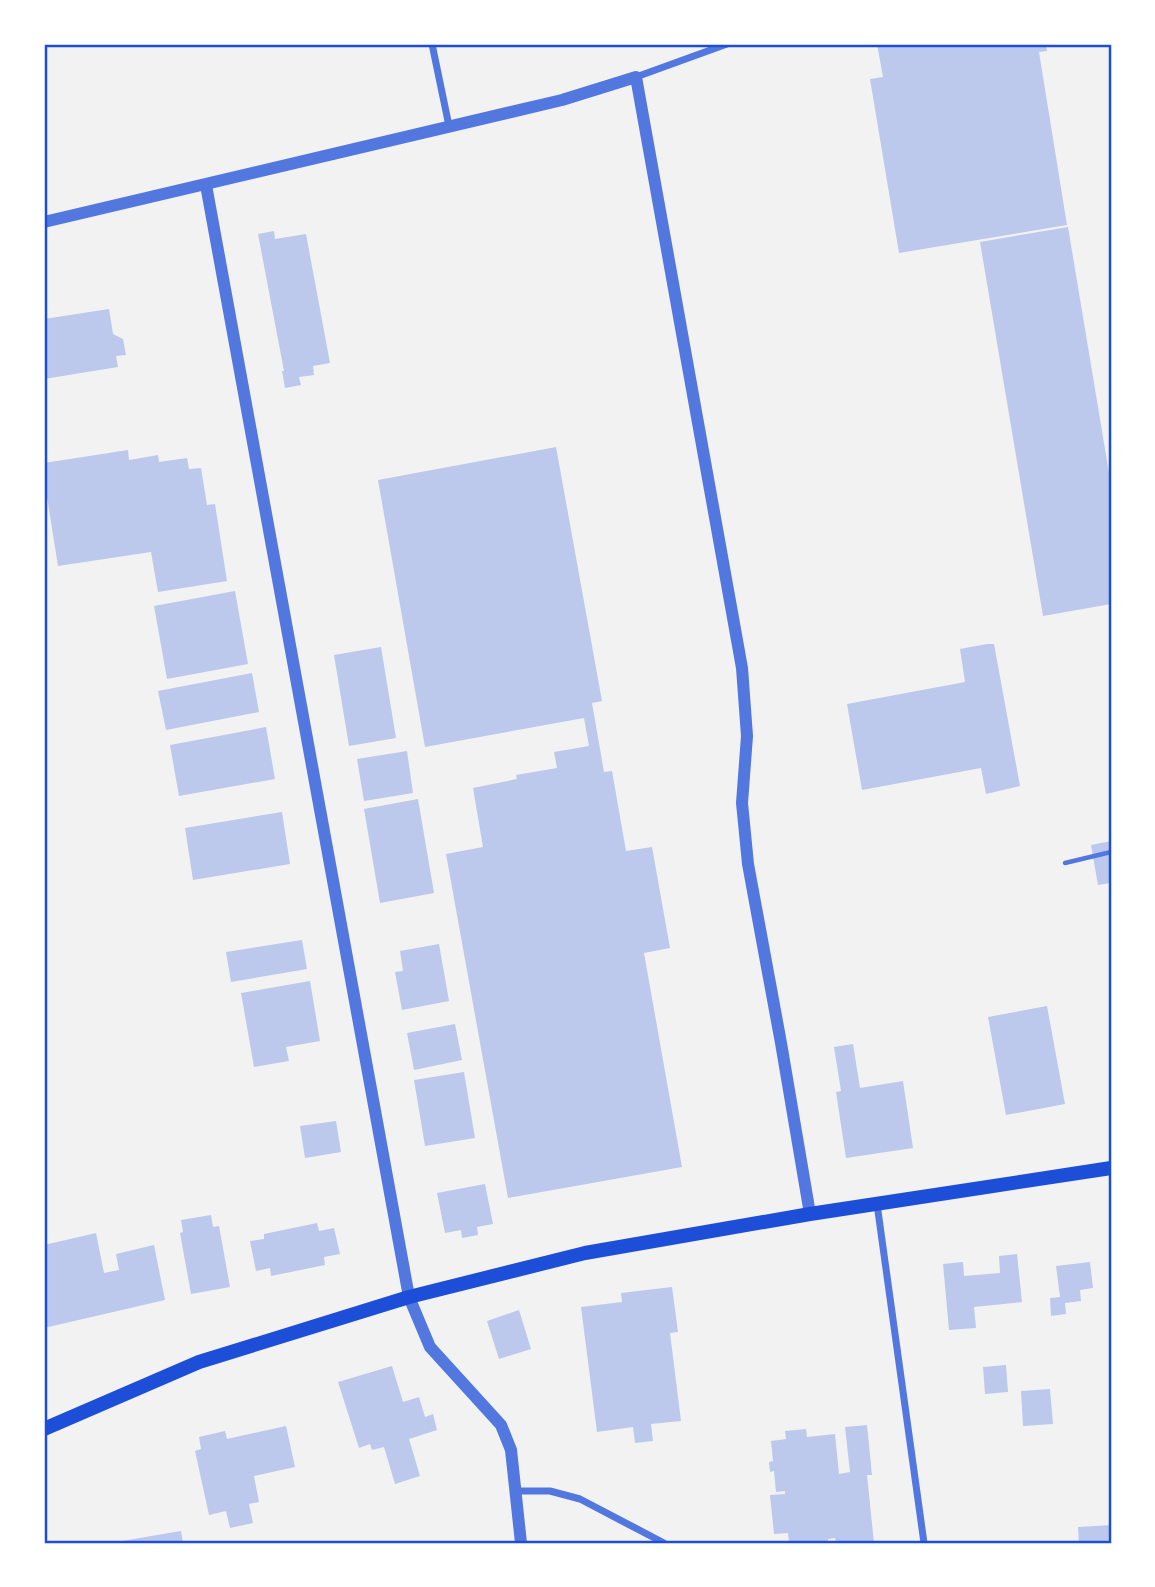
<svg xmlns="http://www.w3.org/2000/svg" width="1155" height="1587" viewBox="0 0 1155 1587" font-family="'Work Sans',sans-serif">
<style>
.building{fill:#bdc9ec}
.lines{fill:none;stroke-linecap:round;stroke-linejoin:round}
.service{stroke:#5277de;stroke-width:4.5}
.minor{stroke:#5277de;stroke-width:7}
.tertiary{stroke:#5277de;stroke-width:12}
.secondary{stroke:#1d4ed8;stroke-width:14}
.neatline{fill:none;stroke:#1d4ed8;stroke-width:2.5}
</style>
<rect width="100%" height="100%" fill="#f2f2f2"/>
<g class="building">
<polygon points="877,44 1046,44 1047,51 1039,52 1067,225 899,253 870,79 883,77"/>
<polygon points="1068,227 1111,485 1111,604 1043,616 980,242"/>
<polygon points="274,231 275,239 306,234 330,363 313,366 314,375 299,377 301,385 285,388 282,371 284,371 258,234"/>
<polygon points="109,309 113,334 123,339 126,355 116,356 118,367 44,379 44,319"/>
<polygon points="556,447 602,701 592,703 604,772 612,771 626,851 652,847 670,948 644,953 682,1167 508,1198 446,854 483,847 473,788 517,779 516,775 557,768 554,752 589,746 584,718 425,747 378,480"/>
<polygon points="128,450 129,460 158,455 159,462 187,458 189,469 201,468 207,505 215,504 227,581 158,592 151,552 58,566 44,478 44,463"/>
<polygon points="235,591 248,664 167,679 154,606"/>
<polygon points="987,644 994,644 1020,786 986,794 981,768 862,790 847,704 965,682 960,649"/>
<polygon points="381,647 396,738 349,746 334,655"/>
<polygon points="252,673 259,712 166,730 158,691"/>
<polygon points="266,727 275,779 179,796 170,745"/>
<polygon points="407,751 413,793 364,801 357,759"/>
<polygon points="418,799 434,893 380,903 364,809"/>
<polygon points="282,812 290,864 193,880 185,828"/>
<polygon points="1111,841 1111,883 1098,885 1091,845"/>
<polygon points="302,940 307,969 231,982 226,952"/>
<polygon points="439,944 449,1001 402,1010 395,972 403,971 400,951"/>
<polygon points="310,981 320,1041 286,1047 289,1061 254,1067 241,993"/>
<polygon points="1047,1006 1065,1104 1006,1115 988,1017"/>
<polygon points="455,1024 462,1060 414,1070 407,1033"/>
<polygon points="853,1044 860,1088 903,1081 913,1148 846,1158 836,1092 841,1091 834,1047"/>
<polygon points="464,1072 475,1138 425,1146 414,1080"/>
<polygon points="336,1121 341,1152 305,1158 300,1126"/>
<polygon points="485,1184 493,1224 477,1227 478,1235 462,1238 461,1230 445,1233 437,1193"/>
<polygon points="211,1215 213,1227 219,1226 230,1287 191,1294 180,1233 183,1232 181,1220"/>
<polygon points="317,1223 319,1231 334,1228 340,1254 324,1257 325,1265 271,1276 270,1268 256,1271 250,1241 264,1239 264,1234"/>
<polygon points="96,1233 104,1273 119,1270 116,1254 154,1245 165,1300 44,1328 44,1245"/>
<polygon points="1017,1254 1022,1302 974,1307 976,1328 949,1330 943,1264 963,1262 964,1276 1000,1273 999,1256"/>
<polygon points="1090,1262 1093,1288 1080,1290 1081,1301 1065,1303 1066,1314 1051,1316 1050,1298 1060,1297 1056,1266"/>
<polygon points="672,1287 678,1332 670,1333 681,1421 651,1424 653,1441 635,1443 633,1427 597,1432 581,1307 622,1302 621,1293"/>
<polygon points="519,1310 531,1349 499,1359 487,1321"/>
<polygon points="1006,1365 1008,1392 985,1394 983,1367"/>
<polygon points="392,1366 403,1402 419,1397 425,1417 433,1414 437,1430 409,1439 420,1476 395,1484 384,1447 372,1450 370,1444 359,1448 338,1382"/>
<polygon points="1050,1389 1053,1424 1023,1426 1021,1391"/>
<polygon points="867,1425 872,1475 867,1475 874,1543 836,1543 835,1538 828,1539 828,1543 796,1543 796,1541 789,1542 788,1533 774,1534 770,1495 785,1494 785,1491 776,1492 774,1471 770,1472 769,1462 773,1461 771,1441 786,1439 785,1431 806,1429 807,1437 835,1434 839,1474 850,1472 845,1427"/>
<polygon points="286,1426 295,1467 254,1476 259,1502 249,1504 253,1523 230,1528 226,1511 209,1515 195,1451 201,1449 199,1437 225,1431 227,1439"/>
<polygon points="1111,1525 1111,1543 1079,1543 1078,1527"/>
<polygon points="181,1531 183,1543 116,1543 116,1542"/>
</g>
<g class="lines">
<polyline class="service" points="1065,863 1111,852"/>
<g class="minor">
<polyline points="432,44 449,126"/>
<polyline points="636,77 727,44"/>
<polyline points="877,1204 924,1543"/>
<polyline points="516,1491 550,1491 580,1499 664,1543"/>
</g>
<g class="tertiary">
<polyline points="206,185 409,1297 430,1347 501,1425 511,1450 521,1543"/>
<polyline points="44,222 562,100 636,77 742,668 747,736 742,803 748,864 781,1043 810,1214"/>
</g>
<polyline class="secondary" points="44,1429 199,1362 409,1297 585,1253 810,1214 1111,1168"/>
</g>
<rect width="1155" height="1587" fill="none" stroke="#ffffff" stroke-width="91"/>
<rect x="46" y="46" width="1064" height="1496" class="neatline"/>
</svg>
